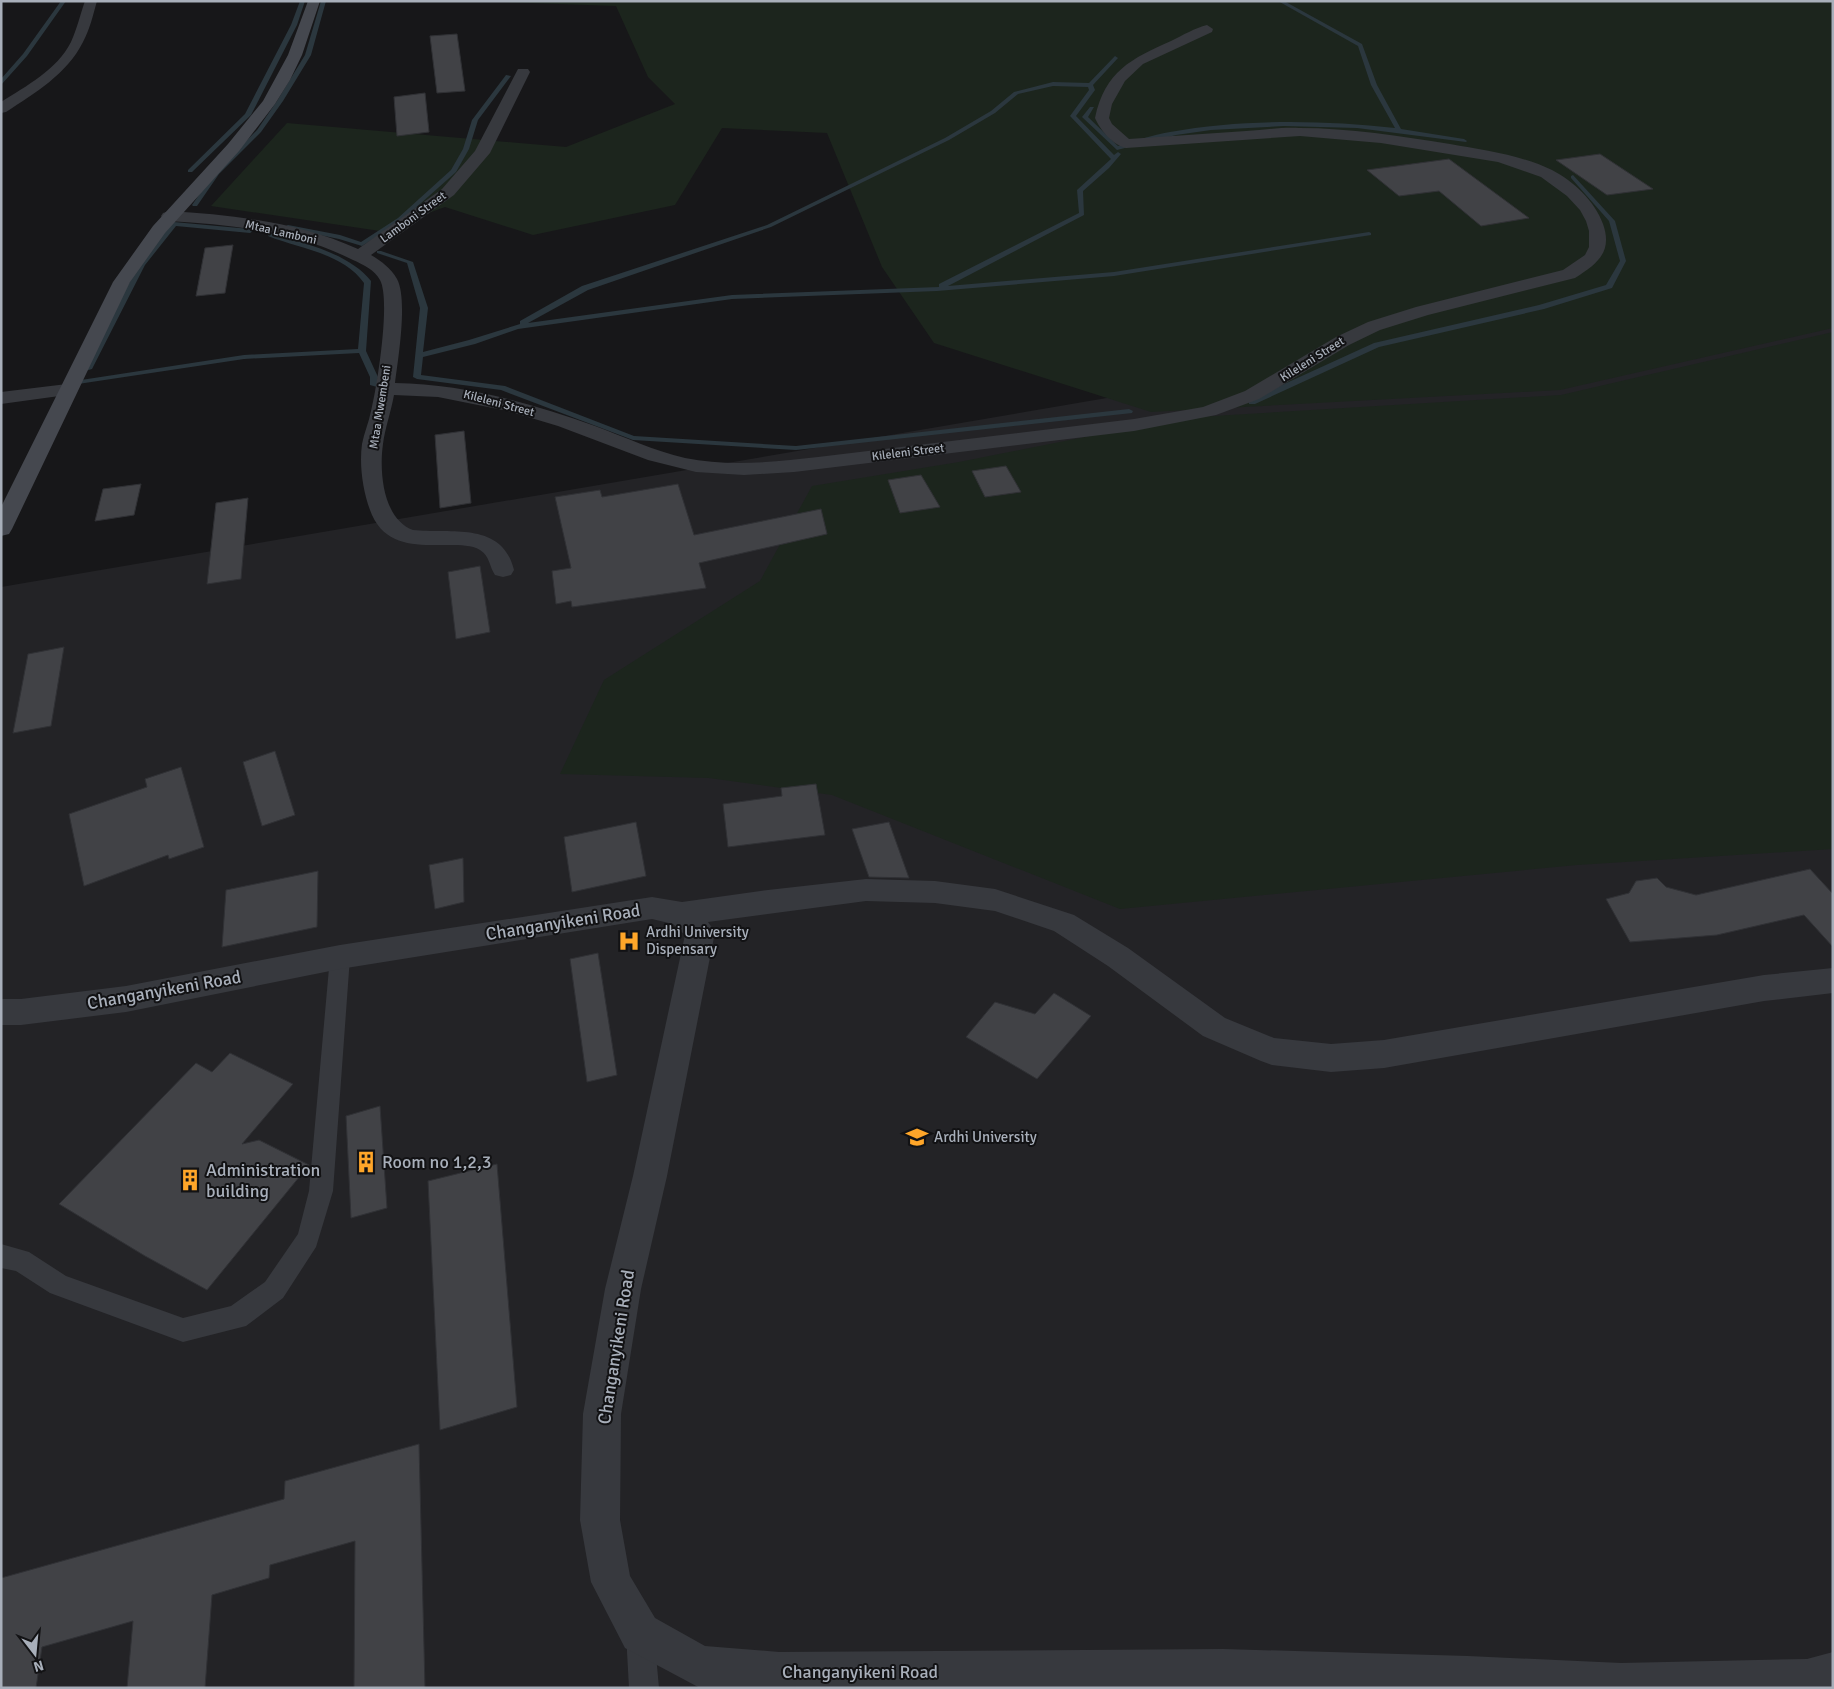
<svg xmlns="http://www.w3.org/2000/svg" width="1834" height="1689" viewBox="0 0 1834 1689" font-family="Signika,sans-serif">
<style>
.built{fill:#232326}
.green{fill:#1c251d}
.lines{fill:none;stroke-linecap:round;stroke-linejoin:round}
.stream{fill:#2b373e;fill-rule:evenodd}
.building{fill:#414246;stroke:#303135}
.lane{fill:#37393e;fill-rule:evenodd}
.street{fill:#37393e;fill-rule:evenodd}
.secondary{fill:#45484f;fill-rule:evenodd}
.labels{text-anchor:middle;stroke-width:4;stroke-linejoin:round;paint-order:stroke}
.far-street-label{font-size:12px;fill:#a8afba;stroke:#121214}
.poi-label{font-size:15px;fill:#a8afba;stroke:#121214;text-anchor:start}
.near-street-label{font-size:18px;fill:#a8afba;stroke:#121214}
.near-poi-label{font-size:18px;fill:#a8afba;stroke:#121214;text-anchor:start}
</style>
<rect width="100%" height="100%" fill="#171719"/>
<polygon class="built" points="1833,274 1833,1688 1,1688 1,587"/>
<g class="green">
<polygon points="472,1 1833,1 1833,328 1560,390 1151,412 934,343 882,267 827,133 722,128 675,205 533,235 445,207 380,231 211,206 287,123 566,147 675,104 648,77 616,6"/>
<polygon points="1833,332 1833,849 1577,865 1120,909 832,795 709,778 560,774 604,680 760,581 812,486 959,462 1180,418 1561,395"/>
</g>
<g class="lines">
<g class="stream">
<polygon points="61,1 66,1 27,56 1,85 1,79 23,54"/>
<polygon points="300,1 305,1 297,25 251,115 192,172 188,172 188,170 245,114 291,25"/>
<polygon points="321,1 326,1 311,55 283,101 261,132 219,174 197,206 193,206 192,205 215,172 257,130 277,101 305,55"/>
<path d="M1278,1h6l78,43 15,41 24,44 63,10 3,2 -1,1 -109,-14 -73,-2 -73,4 -35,5 -59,15 -35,-33 8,-10h4l-6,10 30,29c17,-5 34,-11 52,-14 73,-13 151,-12 225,-4l-24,-43 -13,-39z"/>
<path d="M1115,56l3,2 -25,27 2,5 -19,26 38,39 4,-3 3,2 -12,14 -26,23 1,24 -136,71 166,-14 255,-40 2,1v2l-257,41 -177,15 -205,8 -214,30 -43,15 -52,13 -2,18 84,11 129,50 162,10 333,-37 4,2 -1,2 -336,37 -163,-10 -132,-50 -84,-11 -4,-2 7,-69 -13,-45 -30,-10v-2h4l32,11 15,46 -5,44 46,-12 51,-16v-3l62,-35 185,-61 178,-87 46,-27 23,-19 39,-10 36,1zM1053,86l35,1 1,3 -19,26 41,43 -34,31 2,23 -140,71v3l-207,8 -204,28 60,-33 183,-63 178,-87 46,-27 23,-19z"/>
<polygon points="506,75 511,76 478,120 469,149 456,172 402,220 362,246 339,239 286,228 286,226 288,225 340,235 361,242 398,218 451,170 463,149 472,120"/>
<polygon points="1573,175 1615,221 1626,261 1612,288 1544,309 1379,347 1255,404 1249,404 1249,400 1374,343 1539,305 1606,285 1620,261 1609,221 1571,178 1571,176"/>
<polygon points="174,222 250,229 253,231 250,233 176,226 145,265 92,369 85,371 84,369 139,264 172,223"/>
<path d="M270,233c33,10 79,20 101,48l-5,70 12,26 -1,10 -7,-2v-8l-11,-24 -115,6 -166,25v-4h3l163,-25 114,-6 6,-66c-21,-30 -64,-34 -96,-47v-2z"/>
</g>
</g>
<g class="building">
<polygon points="457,34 465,91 437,93 430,36"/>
<polygon points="425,93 429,132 397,136 394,97"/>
<polygon points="1600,154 1653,189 1607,195 1556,160"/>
<polygon points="1449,159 1529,218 1481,226 1439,191 1399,196 1367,170"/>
<polygon points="233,245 225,293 196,296 205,248"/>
<polygon points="464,431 471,503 440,508 435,435"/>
<polygon points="1006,466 1021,492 985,497 972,471"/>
<polygon points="921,475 940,507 900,513 888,480"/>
<polygon points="141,484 134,515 95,521 103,489"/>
<polygon points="678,484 694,535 821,509 827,534 699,563 706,588 572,607 571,601 556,604 552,571 571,568 555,497 600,490 602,497"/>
<polygon points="248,498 241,579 207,584 216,503"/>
<polygon points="480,566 490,632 456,639 448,572"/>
<polygon points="64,647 51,726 13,733 28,654"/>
<polygon points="275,751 295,815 262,826 243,762"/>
<polygon points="181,767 204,847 169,859 168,855 84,886 69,814 147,787 145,779"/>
<polygon points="816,784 825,835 728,847 723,804 782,796 781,788"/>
<polygon points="636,822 646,876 572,892 564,837"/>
<polygon points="889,822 909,878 869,877 852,829"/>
<polygon points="463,858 464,902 435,909 429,865"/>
<polygon points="1810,869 1833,894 1833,947 1804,915 1717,935 1630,942 1606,899 1629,893 1636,881 1657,878 1666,887 1696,895"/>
<polygon points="318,871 317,927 222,947 226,890"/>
<polygon points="598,953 617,1075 587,1082 570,959"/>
<polygon points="1054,993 1091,1016 1037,1079 966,1037 995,1002 1035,1014"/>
<polygon points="230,1053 293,1084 242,1144 259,1140 309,1165 207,1290 145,1256 59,1204 196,1063 212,1072"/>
<polygon points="380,1106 387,1208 351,1218 346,1116"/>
<polygon points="497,1164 517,1407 440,1430 428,1181"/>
<polygon points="419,1444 425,1688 354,1688 355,1541 270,1565 269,1578 212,1595 205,1688 127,1688 133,1621 42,1647 36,1688 1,1688 1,1578 284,1499 285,1481"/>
</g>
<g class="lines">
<g class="lane">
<polygon points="340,949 347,951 350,957 333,1191 316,1247 283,1298 246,1326 183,1342 50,1293 16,1271 1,1268 1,1244 29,1252 66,1276 183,1318 231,1306 265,1282 298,1234 309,1191 330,957 333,951"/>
<polygon points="640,1619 650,1623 654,1633 659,1688 629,1688 626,1633 630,1623"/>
</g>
<g class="street">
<path d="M85,1h12c-4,14 -7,28 -14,41 -16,32 -48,51 -77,70l-5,1v-11c25,-16 56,-32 70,-60 6,-13 9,-27 14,-41z"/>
<path d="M1207,25l6,4 -1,3 -69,32 -18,17 -13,23 -3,14 3,6 17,15c39,-3 78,-5 117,-8 18,-1 36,-4 53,-3 51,0 101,8 151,16 34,6 71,11 102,26 21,11 43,31 51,54 10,28 -6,40 -28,54l-147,37 -48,15 -31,15 -90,54 -43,16 -82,16 -340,41 -50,3 -48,-3 -48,-12 -90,-34 -50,-15 -70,-14 -44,-2c-3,17 -9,33 -11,49 -4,28 0,75 30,86 38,4 89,-9 101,40l-3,5 -8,2 -8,-2c-6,-9 -5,-19 -15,-25 -8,-5 -20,-5 -30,-5 -31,0 -63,3 -78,-30 -9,-21 -13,-49 -10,-71 2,-11 7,-22 9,-33 6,-24 20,-111 9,-131 -5,-10 -18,-16 -27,-20 -57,-29 -121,-35 -184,-39l-6,-2 -2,-3 2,-3 6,-2c64,4 130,11 189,38l84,-60 33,-38 43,-82h10l2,3 -40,81 -36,42 -83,60c10,6 20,13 26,24 11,20 1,81 -2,104 69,1 136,20 200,43 30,11 59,25 90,32 44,9 89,4 133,-1l316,-38 69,-12 42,-16 91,-54 32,-15 48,-15 147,-37 22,-15 4,-8v-16l-3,-10 -6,-11 -13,-14 -26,-19 -43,-15 -117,-19 -81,-7 -174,12c-13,-3 -26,-18 -31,-30 10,-47 36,-59 76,-77 12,-6 24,-13 36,-16z"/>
<polygon points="67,384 74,386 77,390 74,394 1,404 1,392"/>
<polygon points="866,879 935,881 995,889 1074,915 1128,948 1225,1018 1274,1038 1331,1044 1384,1040 1764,975 1833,968 1833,993 1764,1001 1384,1068 1331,1072 1272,1065 1261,1061 1203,1036 1108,966 1054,931 995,911 935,903 866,901 708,922 715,932 667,1176 641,1289 621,1414 620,1520 630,1576 655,1618 705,1646 779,1652 1223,1649 1468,1656 1621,1663 1807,1659 1833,1652 1833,1688 700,1688 625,1648 591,1582 580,1520 583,1414 605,1289 633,1176 685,935 673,924 652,919 340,969 126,1012 21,1025 1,1025 1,999 21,999 126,986 340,945 652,897 682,902 768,890"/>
</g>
<polygon class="secondary" points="308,1 320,1 302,55 290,80 275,104 239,151 165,233 130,282 12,529 9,534 1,536 1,507 113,282 153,226 228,144 263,101 288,55"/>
</g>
<defs>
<g id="hospital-bare" transform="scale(1.725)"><path d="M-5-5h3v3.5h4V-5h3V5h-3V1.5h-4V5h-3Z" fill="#ffa629" stroke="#121214" stroke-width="2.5" paint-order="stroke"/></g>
<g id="university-bare" transform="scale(1.725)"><path d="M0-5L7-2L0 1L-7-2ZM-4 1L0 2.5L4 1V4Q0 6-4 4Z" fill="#ffa629" stroke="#121214" stroke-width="2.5" paint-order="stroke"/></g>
<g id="building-bare" transform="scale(1.725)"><path d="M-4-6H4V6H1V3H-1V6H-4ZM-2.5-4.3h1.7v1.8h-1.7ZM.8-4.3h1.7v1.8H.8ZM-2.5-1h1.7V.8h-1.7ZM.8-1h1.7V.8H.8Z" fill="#ffa629" stroke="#121214" stroke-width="2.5" paint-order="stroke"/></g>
</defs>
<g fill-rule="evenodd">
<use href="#hospital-bare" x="629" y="941"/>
<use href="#university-bare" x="917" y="1137"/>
<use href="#building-bare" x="366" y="1162"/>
<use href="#building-bare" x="190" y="1180"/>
</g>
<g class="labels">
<g class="far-street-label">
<text transform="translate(413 217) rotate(-36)" y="4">Lamboni Street</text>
<text transform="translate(281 232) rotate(13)" y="4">Mtaa Lamboni</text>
<text transform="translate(1312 359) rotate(-32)" y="4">Kileleni Street</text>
<text transform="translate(499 403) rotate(15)" y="4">Kileleni Street</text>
<text transform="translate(380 407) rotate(-81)" y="4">Mtaa Mwembeni</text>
<text transform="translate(908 452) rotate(-7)" y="4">Kileleni Street</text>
</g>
<g class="poi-label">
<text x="646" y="937">Ardhi University<tspan x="646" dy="17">Dispensary</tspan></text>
<text x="934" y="1142">Ardhi University</text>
</g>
<g class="near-street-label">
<text transform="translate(563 922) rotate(-9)" y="6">Changanyikeni Road</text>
<text transform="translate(164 990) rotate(-10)" y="6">Changanyikeni Road</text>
<text transform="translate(616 1347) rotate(-81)" y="6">Changanyikeni Road</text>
<text x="860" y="1678">Changanyikeni Road</text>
</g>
<g class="near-poi-label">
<text x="382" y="1168">Room no 1,2,3</text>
<text x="206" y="1176">Administration<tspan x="206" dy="21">building</tspan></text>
</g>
</g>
<rect width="1834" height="1689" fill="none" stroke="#a8afba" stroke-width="5"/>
<g transform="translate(35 1654) rotate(164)" stroke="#121214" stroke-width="4" paint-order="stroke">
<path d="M0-4L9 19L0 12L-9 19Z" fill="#a8afba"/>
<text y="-8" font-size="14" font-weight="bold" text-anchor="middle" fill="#a8afba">N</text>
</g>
</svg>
